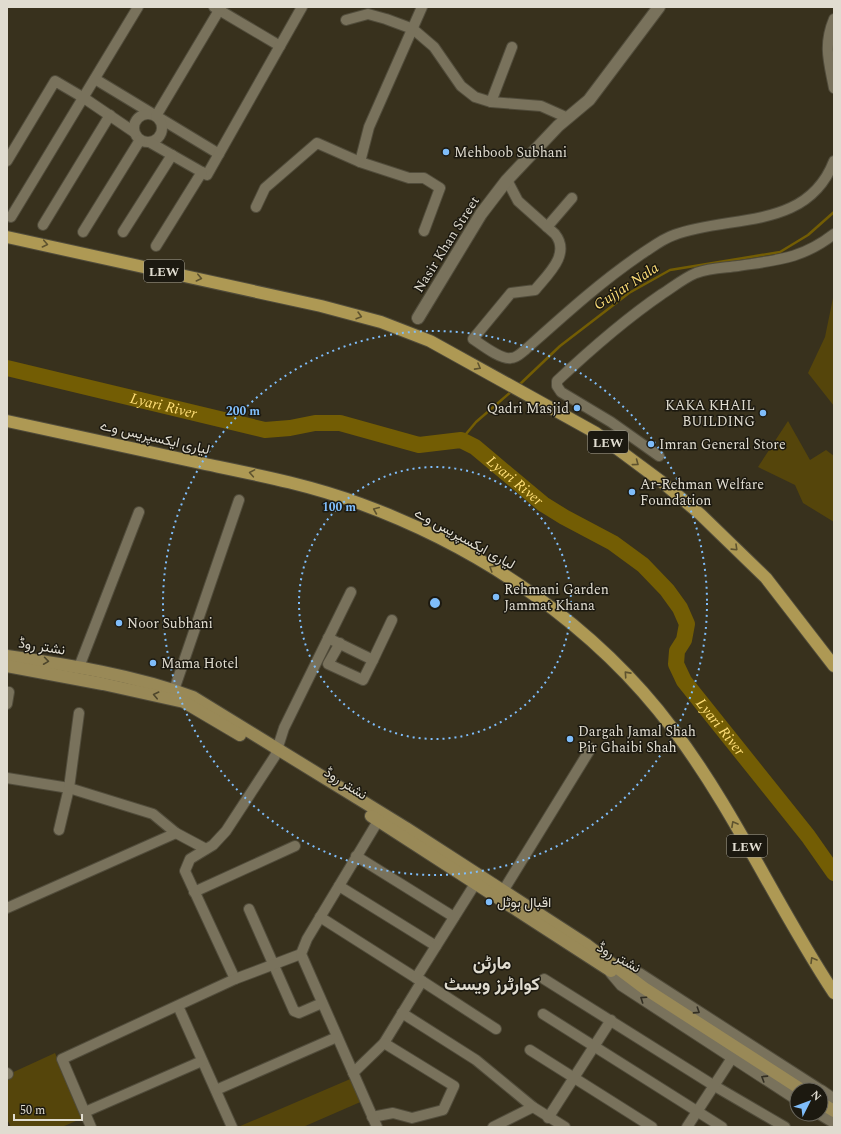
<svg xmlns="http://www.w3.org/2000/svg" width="841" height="1134" viewBox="0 0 841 1134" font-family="Spectral,Vazirmatn,serif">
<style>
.green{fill:#55450b}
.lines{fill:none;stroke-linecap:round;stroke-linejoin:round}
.stream{stroke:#735d04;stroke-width:2.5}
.river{stroke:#735d04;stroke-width:16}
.street-casing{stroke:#514c3b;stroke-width:12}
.secondary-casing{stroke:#514c3b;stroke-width:14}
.primary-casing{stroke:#514c3b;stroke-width:14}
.highway-casing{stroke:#514c3b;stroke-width:14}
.street{stroke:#79725c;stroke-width:10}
.secondary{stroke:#79725c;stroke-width:12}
.primary{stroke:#998957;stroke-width:12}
.highway{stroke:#ae9954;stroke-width:12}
.oneway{stroke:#5e532f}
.oneway2{stroke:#4e462c}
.oneway3{stroke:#332f23}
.ring{fill:none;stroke:#7fbdfa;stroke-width:2;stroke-dasharray:2 4}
.poi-dot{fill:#7fbdfa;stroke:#1c1910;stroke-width:1.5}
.labels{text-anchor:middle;stroke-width:3;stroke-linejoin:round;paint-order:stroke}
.shield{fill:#1c1910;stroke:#a5a296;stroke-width:1}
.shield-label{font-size:13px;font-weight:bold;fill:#e0dcd0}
.poi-label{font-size:14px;fill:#e0dcd0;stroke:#1c1910;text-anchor:start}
.street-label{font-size:14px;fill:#e0dcd0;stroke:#1c1910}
.water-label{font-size:15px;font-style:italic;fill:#fede77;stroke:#1c1910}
.district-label{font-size:18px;font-weight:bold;fill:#e0dcd0;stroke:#1c1910}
.centre{fill:#7fbdfa;stroke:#1c1910;stroke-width:2}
.ring-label{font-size:12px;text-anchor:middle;font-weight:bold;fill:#7fbdfa;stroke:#1c1910;stroke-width:3;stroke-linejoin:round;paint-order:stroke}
</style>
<rect width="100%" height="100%" fill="#38311d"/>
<g class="green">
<polygon points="834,293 834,406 808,373 825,337"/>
<polygon points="788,421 810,460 826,450 834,456 834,522 803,503 795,485 758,467"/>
<polygon points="55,1053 83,1118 62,1127 11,1127 7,1119 7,1075"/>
<polygon points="355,1077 365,1100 303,1127 238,1127"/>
</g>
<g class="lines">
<g class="stream">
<polyline points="519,385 560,346 629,293 670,270 780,252 808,235 834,212"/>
<polyline points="461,440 476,422 512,391"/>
</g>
<path class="river" id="s1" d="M7,368l258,62 25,-2 25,-5h25l79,22 42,-5 14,7 68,57 21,13 49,26 30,22 24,25 13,18 7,16 -3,16 -7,11 -1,13 8,17 124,155 26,37"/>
<g class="street-casing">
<g id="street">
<polyline points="214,7 280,46"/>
<path d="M834,19c-11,26 -5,43 0,69"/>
<polyline points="346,20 368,14 386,19 413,29 434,47 461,86 475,97 491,102 541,106 568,118"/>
<polyline points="95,79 219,154"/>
<polyline points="491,102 512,47"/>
<circle cx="148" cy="128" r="14"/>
<polyline points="156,116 221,7"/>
<polyline points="151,143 207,175 302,7"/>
<polyline points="7,161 55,81 84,98 134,132"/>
<polyline points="360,162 369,127 422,7"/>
<path d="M507,180l11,21 37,33c16,20 -7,40 -20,56l-24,3 -38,46c9,6 28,21 38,19 6,0 10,-5 14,-8 37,-33 74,-67 115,-95 11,-7 22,-16 34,-20 57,-21 133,-4 160,-74"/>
<polyline points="256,207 265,188 317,143 360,162 409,178 424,178 440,188 424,231"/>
<polyline points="11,217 138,7"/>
<polyline points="43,225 110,115"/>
<polyline points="547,227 572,198"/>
<polyline points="83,232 140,140"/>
<polyline points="123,232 172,155"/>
<polyline points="156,246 202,172"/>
<path d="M659,456l-48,-34 -50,-30 -4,-6v-5c33,-31 67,-61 105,-87 11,-7 22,-16 34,-21 14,-5 27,-5 42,-7 39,-6 64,-7 96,-32"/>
<polyline points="328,638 373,660 363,680 328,664 340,643"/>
<polyline points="373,660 392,620"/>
<polyline points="79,667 139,512"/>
<polyline points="174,690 239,500"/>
<polyline points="7,692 9,692 7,704"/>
<polyline points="7,778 69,788 153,814 176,833 206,849"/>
<polyline points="59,830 69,788 79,713"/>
<polyline points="356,856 454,917"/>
<polyline points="339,886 436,946"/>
<polyline points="503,891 591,748"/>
<polyline points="194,892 295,846"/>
<polyline points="7,908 176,833"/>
<polyline points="249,909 294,1011 299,1013 322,1003"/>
<polyline points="320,917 416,978"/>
<polyline points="235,979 185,871 190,859 213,845 226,831 275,756 284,728 351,592"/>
<polyline points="544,979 713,1085 785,1127"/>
<polyline points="422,981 496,1029"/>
<polyline points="178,1006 232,1127"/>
<polyline points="402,1013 476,1060 533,1107 565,1127"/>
<polyline points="543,1014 722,1127"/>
<polyline points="530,1050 652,1127"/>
<polyline points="7,1073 8,1074"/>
<polyline points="353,1073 384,1043 422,981 416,978 475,884"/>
<polyline points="216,1090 337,1037"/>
<polyline points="85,1112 202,1061"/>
<polyline points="372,1117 393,1113 412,1118 443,1110 454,1086 384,1043"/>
<polyline points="548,1118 611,1020"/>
<polyline points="91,1127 62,1059 235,979 301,954"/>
<polyline points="377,1127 301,954 307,939 378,821"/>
<polyline points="493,1127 533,1107"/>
<polyline points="687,1127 732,1058"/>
</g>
</g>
<g class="secondary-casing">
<g id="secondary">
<polyline points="418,318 481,214 507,180 558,126 589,100 659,7"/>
<polyline points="616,965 639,974 819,1090"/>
<polyline points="611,972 622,985 797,1099"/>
<polyline points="821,1091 834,1100"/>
<polyline points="821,1114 834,1122"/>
</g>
</g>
<g class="primary-casing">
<g id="primary">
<path d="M7,656c62,9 127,19 186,41l213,131 181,117 57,43 158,102"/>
<polyline points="7,666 103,684 184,702 240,735"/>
<polyline points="371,816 611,971"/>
<polyline points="821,1103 834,1111"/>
</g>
</g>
<g class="highway-casing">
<g id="highway">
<polyline points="7,237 321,306 381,322 430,341 596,433 662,482 700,514 766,578 834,666"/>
<path d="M7,421c66,14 132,29 198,43 53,11 105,21 156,40 120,44 234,121 312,225 62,82 104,178 161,264"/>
</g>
</g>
<use href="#street" class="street"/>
<use href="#secondary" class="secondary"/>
<use href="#primary" class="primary"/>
<use href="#highway" class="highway"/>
</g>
<defs><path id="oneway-chevron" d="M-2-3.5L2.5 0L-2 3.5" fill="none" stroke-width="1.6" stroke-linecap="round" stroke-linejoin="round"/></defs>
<g class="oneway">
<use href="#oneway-chevron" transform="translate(45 244) rotate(12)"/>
<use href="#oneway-chevron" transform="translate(199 278) rotate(13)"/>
<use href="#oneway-chevron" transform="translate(359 316) rotate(16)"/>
<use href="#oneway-chevron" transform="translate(478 367) rotate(29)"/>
<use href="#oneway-chevron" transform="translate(636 463) rotate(37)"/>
<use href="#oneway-chevron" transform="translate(252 473) rotate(-170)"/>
<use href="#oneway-chevron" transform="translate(376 510) rotate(-157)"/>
<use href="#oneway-chevron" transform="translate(735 548) rotate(44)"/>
<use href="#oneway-chevron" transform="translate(492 568) rotate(-148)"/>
<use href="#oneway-chevron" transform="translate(627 674) rotate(-132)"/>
<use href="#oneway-chevron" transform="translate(734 824) rotate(-119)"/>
<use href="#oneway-chevron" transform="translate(813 960) rotate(-121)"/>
</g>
<g class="oneway2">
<use href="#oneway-chevron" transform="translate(46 661) rotate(8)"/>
<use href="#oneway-chevron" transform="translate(156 695) rotate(-167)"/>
</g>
<g class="oneway3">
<use href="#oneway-chevron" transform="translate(643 999) rotate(-146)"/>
<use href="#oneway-chevron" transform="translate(697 1011) rotate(33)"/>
<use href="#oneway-chevron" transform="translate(764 1078) rotate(-148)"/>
</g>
<g class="ring">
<circle cx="435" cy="603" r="136"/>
<circle cx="435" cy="603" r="272"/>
</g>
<g class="poi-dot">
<circle cx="446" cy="152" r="4"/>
<circle cx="577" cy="408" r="4"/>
<circle cx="763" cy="413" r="4"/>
<circle cx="651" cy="444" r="4"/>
<circle cx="632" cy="492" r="4"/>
<circle cx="496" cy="597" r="4"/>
<circle cx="119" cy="623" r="4"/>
<circle cx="153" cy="663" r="4"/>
<circle cx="570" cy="739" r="4"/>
<circle cx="489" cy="902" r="4"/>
</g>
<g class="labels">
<g class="shield">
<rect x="144" y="260" width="40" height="22" rx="3"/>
<rect x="588" y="431" width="40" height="22" rx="3"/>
<rect x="727" y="835" width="40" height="22" rx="3"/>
</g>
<g class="shield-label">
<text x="164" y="276">LEW</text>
<text x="608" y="447">LEW</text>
<text x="747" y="851">LEW</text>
</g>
<g class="poi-label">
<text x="454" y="157">Mehboob Subhani</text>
<text x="755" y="410" text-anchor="end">KAKA KHAIL<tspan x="755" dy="16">BUILDING</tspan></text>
<text x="569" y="413" text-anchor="end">Qadri Masjid</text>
<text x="659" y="449">Imran General Store</text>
<text x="640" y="489">Ar-Rehman Welfare<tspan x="640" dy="16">Foundation</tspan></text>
<text x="504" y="594">Rehmani Garden<tspan x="504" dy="16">Jammat Khana</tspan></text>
<text x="127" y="628">Noor Subhani</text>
<text x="161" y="668">Mama Hotel</text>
<text x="578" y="736">Dargah Jamal Shah<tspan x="578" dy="16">Pir Ghaibi Shah</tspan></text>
<text x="497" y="907">اقبال ہوٹل</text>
</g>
<g class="street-label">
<text transform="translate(446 244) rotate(-58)" y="5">Nasir Khan Street</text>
<text transform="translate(155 437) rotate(13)" y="5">لیاری ایکسپریس وے</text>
<text transform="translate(465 538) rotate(29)" y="5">لیاری ایکسپریس وے</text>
<text transform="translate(42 646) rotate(9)" y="5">نشتر روڈ</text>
<text transform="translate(346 783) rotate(32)" y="5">نشتر روڈ</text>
<text transform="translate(619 957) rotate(29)" y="5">نشتر روڈ</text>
</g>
<g class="water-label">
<text transform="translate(626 286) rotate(-33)" y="5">Gujjar Nala</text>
<text dy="5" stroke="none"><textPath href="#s1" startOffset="161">Lyari River</textPath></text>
<text dy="5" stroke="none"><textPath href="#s1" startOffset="533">Lyari River</textPath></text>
<text dy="5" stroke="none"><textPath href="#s1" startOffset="881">Lyari River</textPath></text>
</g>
<g class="district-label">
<text x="492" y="969">مارٹن<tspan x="492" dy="21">کوارٹرز ویسٹ</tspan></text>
</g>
</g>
<circle cx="435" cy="603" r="6" class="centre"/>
<g class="ring-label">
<text x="243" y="415">200 m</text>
<text x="339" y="511">100 m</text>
</g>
<rect width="841" height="1134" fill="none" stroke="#e0dcd0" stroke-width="16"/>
<g transform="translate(809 1102) rotate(48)"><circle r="19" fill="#1c1910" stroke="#6a675d"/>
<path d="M0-3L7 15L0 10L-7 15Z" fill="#7fbdfa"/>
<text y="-6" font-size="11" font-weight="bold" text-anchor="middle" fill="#e0dcd0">N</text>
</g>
<path d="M14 1114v6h68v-6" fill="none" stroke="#e0dcd0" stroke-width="2"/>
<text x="20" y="1114" font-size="12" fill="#e0dcd0" stroke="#1c1910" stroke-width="3" paint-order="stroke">50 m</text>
</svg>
